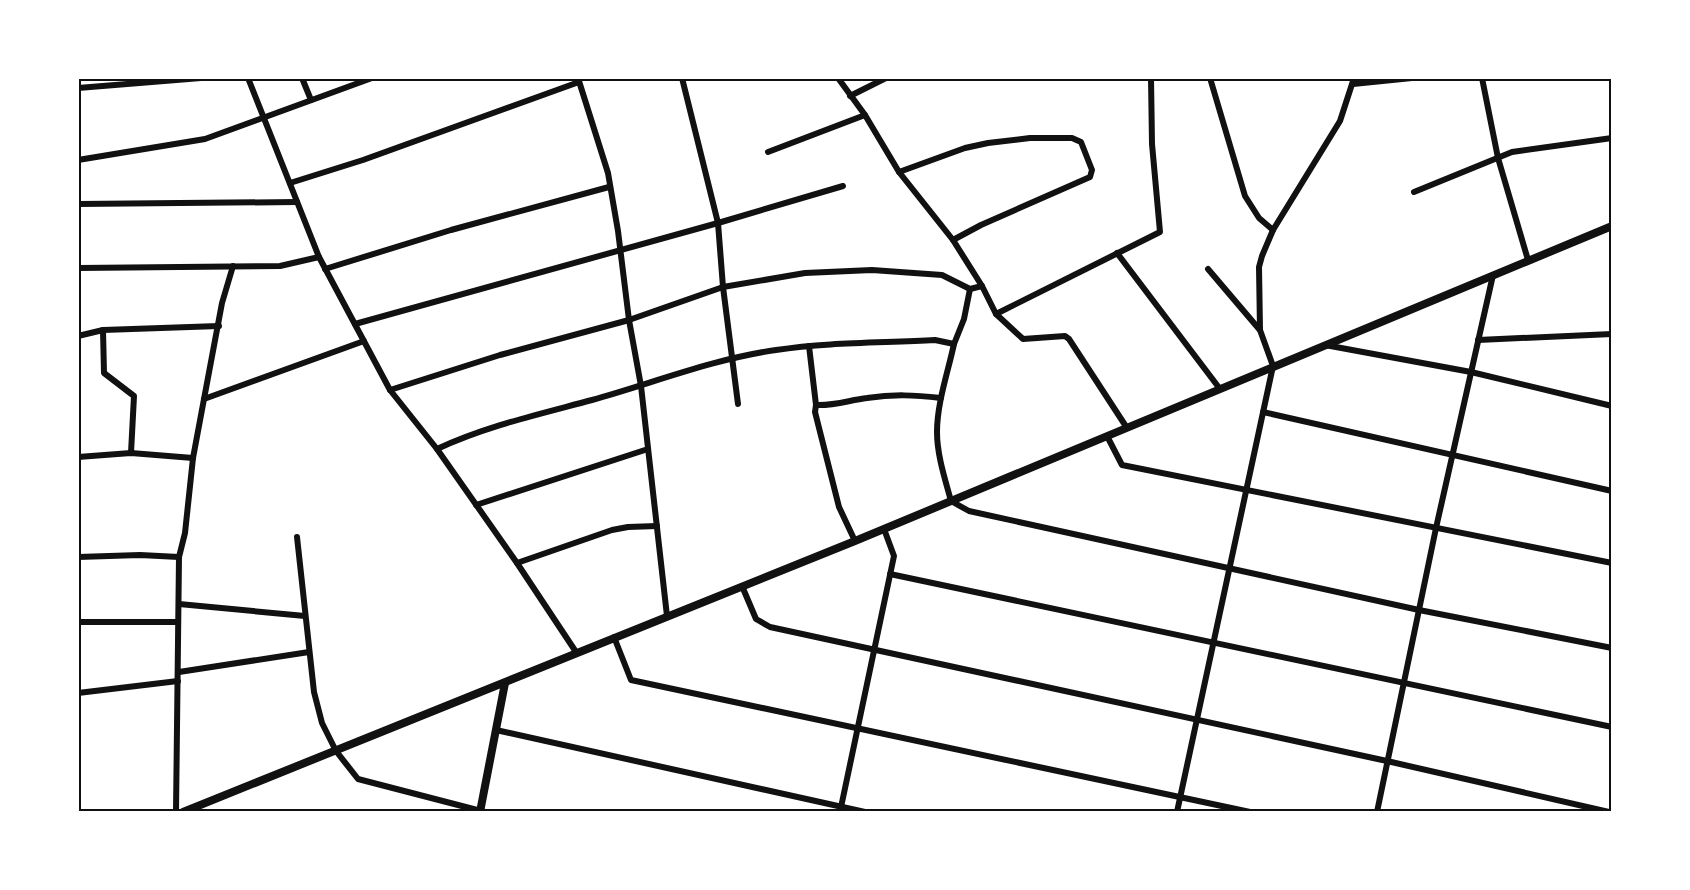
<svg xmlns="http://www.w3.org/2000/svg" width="1690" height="890" viewBox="0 0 1690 890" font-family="Bitter,serif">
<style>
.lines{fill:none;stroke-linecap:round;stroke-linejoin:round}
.minor{stroke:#111;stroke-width:6}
.tertiary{stroke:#111;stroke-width:8}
.neatline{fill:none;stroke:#111;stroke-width:2}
</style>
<rect width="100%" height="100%" fill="#fff"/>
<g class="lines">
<g class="minor">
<polyline points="248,78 319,257 390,390 437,449 517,563 576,652"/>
<polyline points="302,78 311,100"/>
<polyline points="578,78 608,173 618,231 629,320 641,386 667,616"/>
<polyline points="682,78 718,223 723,287 738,404"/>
<polyline points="838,78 865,115 899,172 953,240 982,286 996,314 1023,339 1065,336 1069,339 1127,428"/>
<polyline points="1210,78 1245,196 1259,218 1273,230"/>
<polyline points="1482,78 1498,158 1528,260"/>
<polyline points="1353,84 1412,78"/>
<polyline points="78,88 201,78"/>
<polyline points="850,96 886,78"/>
<polyline points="768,152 865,115"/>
<polyline points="78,160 205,139 372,78"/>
<polyline points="899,172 965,148 988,143 1030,138 1072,138 1081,142 1092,170 1090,177 981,225 953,240"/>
<polyline points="290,183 363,160 579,82"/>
<polyline points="1414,192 1512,152 1612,138"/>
<polyline points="78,204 297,202"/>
<polyline points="1117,253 1220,389"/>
<polyline points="78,268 280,266 319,257"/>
<polyline points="325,269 451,230 609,187"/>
<polyline points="1208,269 1259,329"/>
<polyline points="996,314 1160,232 1152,144 1151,78"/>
<polyline points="355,324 718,223 843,186"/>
<polyline points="103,330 104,373 134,396 131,453"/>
<polyline points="78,336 103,330 219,326"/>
<polyline points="1478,340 1612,334"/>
<path d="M954,344c-6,28 -17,59 -17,88 0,23 8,47 14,69l18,10 450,99 193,38"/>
<polyline points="1325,345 1471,372 1612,406"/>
<path d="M809,346l7,59c18,1 34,-5 51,-7 27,-4 47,-3 74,0"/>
<polyline points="390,390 500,355 629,320 723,287 805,273 872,270 942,275 970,289 982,286"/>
<polyline points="204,399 364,341"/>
<polyline points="816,405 815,412 839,507 855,541"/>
<polyline points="1263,412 1612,491"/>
<polyline points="1107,436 1122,465 1612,563"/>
<path d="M437,449c49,-23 103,-35 155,-49 61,-17 121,-41 184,-50 52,-8 106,-7 159,-10l19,4 10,-25 6,-30"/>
<polyline points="78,457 131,453 193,458"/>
<polyline points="476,505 648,449"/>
<polyline points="297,537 314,692 322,723 336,751 358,779 485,812"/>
<polyline points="78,557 140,555 179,557"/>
<polyline points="517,563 612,530 628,527 657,526"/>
<polyline points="890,574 1612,727"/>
<polyline points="742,586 756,619 770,627 1387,761 1609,812"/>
<polyline points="179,604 305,616"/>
<polyline points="78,622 178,622"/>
<polyline points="614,637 631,680 1250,812"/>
<polyline points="179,672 309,652"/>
<polyline points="78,693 178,681"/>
<polyline points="496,730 865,812"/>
<polyline points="176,812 179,557 185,533 193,458 204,399 222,303 233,266"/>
<polyline points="840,812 894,556 884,529"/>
<polyline points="1177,812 1273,366 1260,330 1259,267 1262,256 1273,230 1340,121 1354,78"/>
<polyline points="1377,812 1436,528 1493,275"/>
</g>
<g class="tertiary">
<polyline points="183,812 855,541 1612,226"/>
<polyline points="480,812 505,683"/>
</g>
</g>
<rect width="1690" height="890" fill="none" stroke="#ffffff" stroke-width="159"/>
<rect x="80" y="80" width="1530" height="730" class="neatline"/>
</svg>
